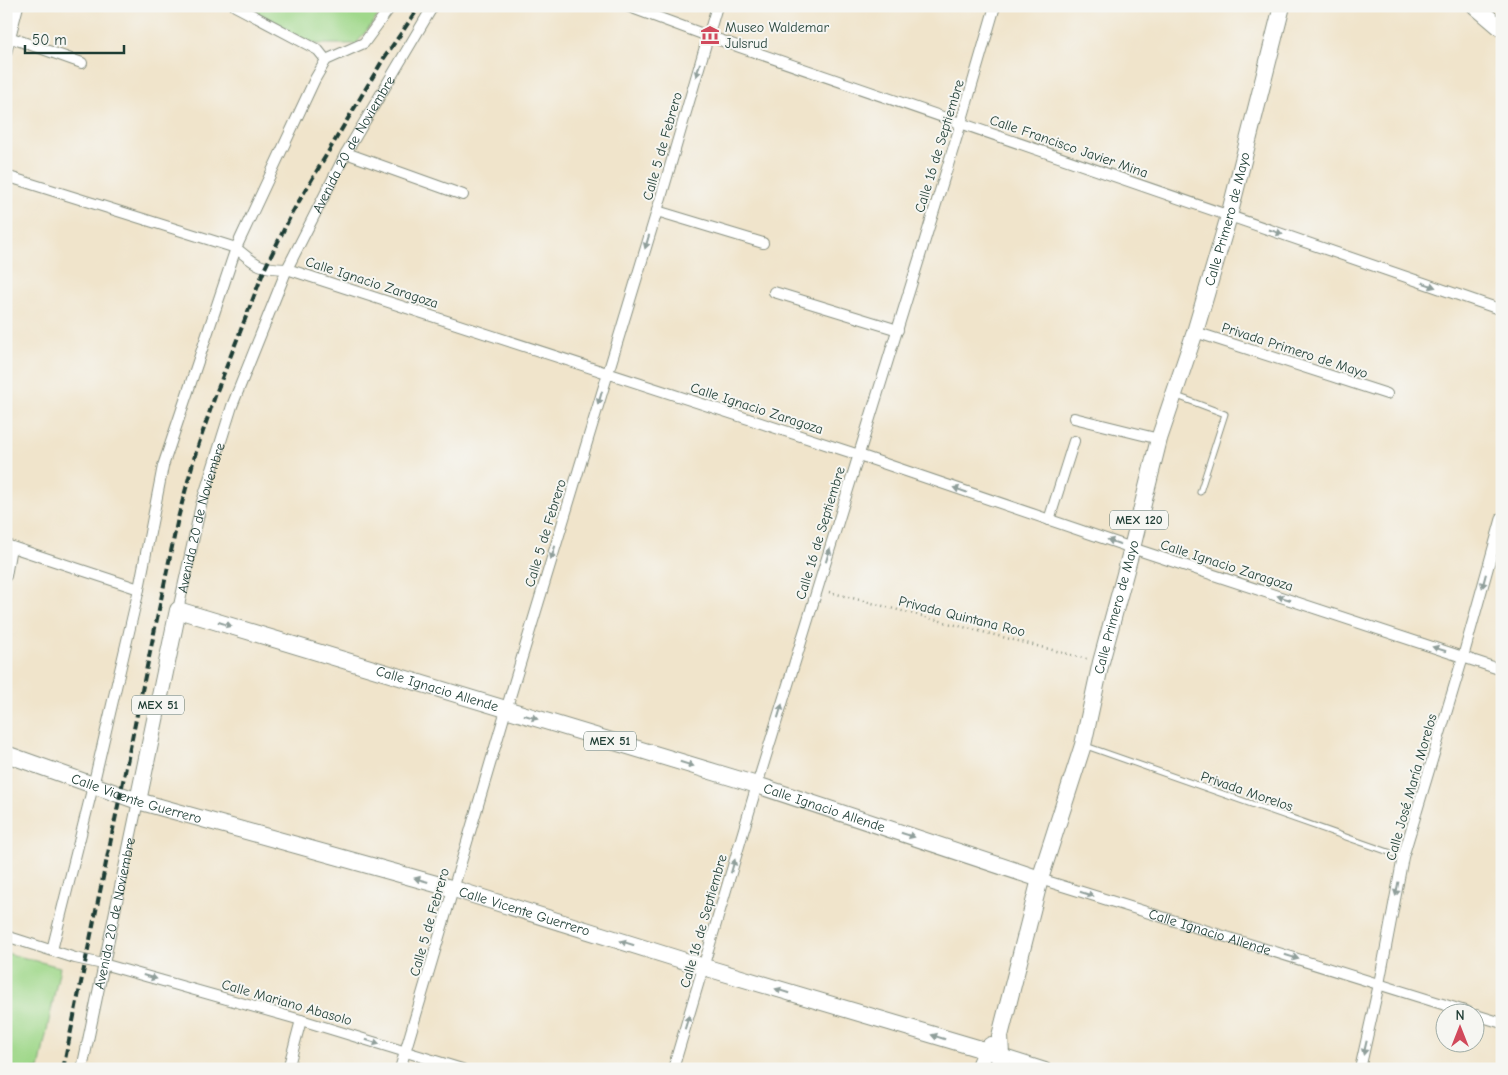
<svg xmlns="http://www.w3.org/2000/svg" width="1508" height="1075" viewBox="0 0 1508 1075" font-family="'Comic Neue',sans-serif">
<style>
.green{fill:#a0d88b;stroke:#608a60}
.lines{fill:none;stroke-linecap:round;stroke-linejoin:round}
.service-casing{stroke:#889080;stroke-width:7}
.minor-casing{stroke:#889080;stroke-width:12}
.tertiary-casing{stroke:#889080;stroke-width:14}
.primary-casing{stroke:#889080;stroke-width:18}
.path{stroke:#889080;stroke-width:2.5;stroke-dasharray:1 4;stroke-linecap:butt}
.service{stroke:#fff;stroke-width:5}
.minor{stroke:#fff;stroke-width:10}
.tertiary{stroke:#fff;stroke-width:12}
.primary{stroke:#fff;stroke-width:16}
.rail{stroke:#1f3d34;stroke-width:4;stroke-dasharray:8 4;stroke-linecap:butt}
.oneway{fill:#8f9e9a}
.labels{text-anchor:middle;stroke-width:4;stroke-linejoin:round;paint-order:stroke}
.shield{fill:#f6f6f2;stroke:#60746d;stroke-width:1}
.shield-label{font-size:12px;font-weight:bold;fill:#1f3d34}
.poi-label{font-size:14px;fill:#1f3d34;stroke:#f6f6f2;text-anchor:start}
.street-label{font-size:14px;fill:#1f3d34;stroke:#f6f6f2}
</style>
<rect width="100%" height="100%" fill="#f6f6f2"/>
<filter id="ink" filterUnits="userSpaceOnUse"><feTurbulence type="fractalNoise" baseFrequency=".02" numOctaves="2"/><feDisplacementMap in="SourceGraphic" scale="10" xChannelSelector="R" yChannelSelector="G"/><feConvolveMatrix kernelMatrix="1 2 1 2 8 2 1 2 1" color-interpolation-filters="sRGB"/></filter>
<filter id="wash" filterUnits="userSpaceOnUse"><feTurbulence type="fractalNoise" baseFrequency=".0096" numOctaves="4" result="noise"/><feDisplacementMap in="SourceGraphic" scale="20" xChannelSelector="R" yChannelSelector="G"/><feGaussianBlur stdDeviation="1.12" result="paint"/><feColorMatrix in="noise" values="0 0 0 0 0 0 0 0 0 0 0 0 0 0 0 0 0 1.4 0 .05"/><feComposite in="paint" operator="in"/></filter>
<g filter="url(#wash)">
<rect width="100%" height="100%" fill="#f0e4cb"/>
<g class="green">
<polygon points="248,6 386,6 356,44 314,44 277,27"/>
<polygon points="6,953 60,967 39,1069 6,1069"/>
</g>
</g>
<g filter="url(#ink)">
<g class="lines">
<g class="service-casing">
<g id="service">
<polyline points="1177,396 1225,414 1200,492"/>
<polyline points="1086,746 1403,857"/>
</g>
</g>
<g class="minor-casing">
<g id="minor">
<polyline points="235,6 318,50 326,60"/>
<polyline points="627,6 708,36 1502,310"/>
<polyline points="6,36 82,63"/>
<polyline points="6,53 18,6"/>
<polyline points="346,153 463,195"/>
<path d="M6,176l230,72c22,18 22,20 51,21l572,186 273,93 370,122"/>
<polyline points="657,211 763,243"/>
<polyline points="774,292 898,330"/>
<polyline points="1195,332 1387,394"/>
<polyline points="1074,418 1159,439"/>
<polyline points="1049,520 1074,441"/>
<polyline points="6,545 139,589"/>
<polyline points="6,576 11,547"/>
<path id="s1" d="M178,610l23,-105 31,-99 55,-137 59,-116 87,-147"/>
<path id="s2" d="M1040,879l428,133"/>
<polyline points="6,936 75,958 103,964 301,1020 462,1069"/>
<polyline points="52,950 93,786 139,589 163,466 236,248 315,79 326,60 364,43 391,6"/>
<polyline points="1476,1015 1502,1023"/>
<path id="s3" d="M82,1069l56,-268"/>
<polyline points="288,1069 301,1020"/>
<polyline points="400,1069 506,710 657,211 717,6"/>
<polyline points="673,1069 757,785 961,123 995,6"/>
<polyline points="1360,1069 1379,984 1403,857 1463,657 1502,517"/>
</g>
</g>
<g class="tertiary-casing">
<polyline id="tertiary" points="1001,1055 1045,1069"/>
</g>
<g class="primary-casing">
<g id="primary">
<polyline points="1475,6 1502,29"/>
<path id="s4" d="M6,754l132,47 316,88 250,78 297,88"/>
<path id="s5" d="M138,801l40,-191 579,175 283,94"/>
<polyline points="978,1069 985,1051 991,1045"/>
<path id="s6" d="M998,1069l3,-14 -1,-19 40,-157 43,-134 18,-83 31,-114 27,-109 36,-107 34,-116 53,-210"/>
</g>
</g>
<polyline class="path" points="829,592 1087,659"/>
<use href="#service" class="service"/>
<use href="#minor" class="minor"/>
<use href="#tertiary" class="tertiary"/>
<use href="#primary" class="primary"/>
<polyline class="rail" points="63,1069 178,518 195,455 215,396 265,268 292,213 318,169 384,58 420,6"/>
</g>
<defs><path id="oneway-solid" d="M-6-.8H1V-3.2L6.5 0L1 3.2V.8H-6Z" transform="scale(1.25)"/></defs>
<g class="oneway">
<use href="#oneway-solid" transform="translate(698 70) rotate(106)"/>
<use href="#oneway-solid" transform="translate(1276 232) rotate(19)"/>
<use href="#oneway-solid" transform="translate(647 242) rotate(107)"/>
<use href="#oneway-solid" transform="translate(1429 285) rotate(19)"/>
<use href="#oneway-solid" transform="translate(600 398) rotate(107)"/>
<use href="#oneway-solid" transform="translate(960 490) rotate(-161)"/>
<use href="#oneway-solid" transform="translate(1114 542) rotate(-161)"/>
<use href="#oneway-solid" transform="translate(553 553) rotate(107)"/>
<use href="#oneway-solid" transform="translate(828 555) rotate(-73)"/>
<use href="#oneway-solid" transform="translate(1484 581) rotate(105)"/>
<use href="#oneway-solid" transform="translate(1284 598) rotate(-162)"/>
<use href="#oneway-solid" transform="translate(225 624) rotate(17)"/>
<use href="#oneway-solid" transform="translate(1439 649) rotate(-162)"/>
<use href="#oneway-solid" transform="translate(780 711) rotate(-73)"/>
<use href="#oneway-solid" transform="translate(531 717) rotate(17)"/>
<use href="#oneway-solid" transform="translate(687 764) rotate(17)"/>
<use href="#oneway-solid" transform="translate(908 835) rotate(18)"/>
<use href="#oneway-solid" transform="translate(733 866) rotate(-74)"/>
<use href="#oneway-solid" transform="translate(421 880) rotate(-164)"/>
<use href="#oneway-solid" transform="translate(1397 889) rotate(101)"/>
<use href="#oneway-solid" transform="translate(1087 894) rotate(17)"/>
<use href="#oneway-solid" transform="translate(627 943) rotate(-163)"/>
<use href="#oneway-solid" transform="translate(1292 957) rotate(17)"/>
<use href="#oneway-solid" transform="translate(150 977) rotate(16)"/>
<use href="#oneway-solid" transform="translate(782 991) rotate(-163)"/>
<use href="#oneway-solid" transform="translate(687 1022) rotate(-73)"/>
<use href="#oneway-solid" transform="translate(938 1037) rotate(-163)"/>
<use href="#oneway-solid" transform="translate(373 1042) rotate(17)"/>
<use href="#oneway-solid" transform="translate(1365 1048) rotate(103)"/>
</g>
</g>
<defs>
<g id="museum-bare" transform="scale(1.5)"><path d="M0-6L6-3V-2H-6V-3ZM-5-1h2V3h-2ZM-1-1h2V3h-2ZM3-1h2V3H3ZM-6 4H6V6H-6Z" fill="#d1495b" stroke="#f6f6f2" stroke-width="2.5" paint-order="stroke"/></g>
</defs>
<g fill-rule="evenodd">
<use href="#museum-bare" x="710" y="35"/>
</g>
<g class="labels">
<g class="shield">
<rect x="1110" y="510.5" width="58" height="19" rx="4"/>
<rect x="132" y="695.5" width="52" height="19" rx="4"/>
<rect x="584" y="731.5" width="52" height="19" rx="4"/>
</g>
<g class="shield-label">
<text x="1139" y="524">MEX 120</text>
<text x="158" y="709">MEX 51</text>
<text x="610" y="745">MEX 51</text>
</g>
<g class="poi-label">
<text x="725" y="32">Museo Waldemar<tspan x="725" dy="16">Julsrud</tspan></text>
</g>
<g class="street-label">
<text dy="5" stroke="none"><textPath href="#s1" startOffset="500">Avenida 20 de Noviembre</textPath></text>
<text transform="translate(662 146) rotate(-74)" y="5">Calle 5 de Febrero</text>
<text transform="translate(939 146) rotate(-73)" y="5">Calle 16 de Septiembre</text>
<text transform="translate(1069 146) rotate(19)" y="5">Calle Francisco Javier Mina</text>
<text dy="5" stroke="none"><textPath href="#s6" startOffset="882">Calle Primero de Mayo</textPath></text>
<text transform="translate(372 282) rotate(18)" y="5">Calle Ignacio Zaragoza</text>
<text transform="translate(1295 350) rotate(18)" y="5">Privada Primero de Mayo</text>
<text transform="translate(757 408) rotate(18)" y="5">Calle Ignacio Zaragoza</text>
<text dy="5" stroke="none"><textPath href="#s1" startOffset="95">Avenida 20 de Noviembre</textPath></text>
<text transform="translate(545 533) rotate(-73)" y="5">Calle 5 de Febrero</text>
<text transform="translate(820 533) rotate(-73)" y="5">Calle 16 de Septiembre</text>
<text transform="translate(1227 565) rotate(18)" y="5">Calle Ignacio Zaragoza</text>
<text dy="5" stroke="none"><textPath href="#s6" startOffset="478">Calle Primero de Mayo</textPath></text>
<text transform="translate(962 616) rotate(14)" y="5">Privada Quintana Roo</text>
<text dy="5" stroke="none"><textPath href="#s5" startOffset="466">Calle Ignacio Allende</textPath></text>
<text transform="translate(1411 787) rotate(-74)" y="5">Calle José María Morelos</text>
<text transform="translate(1247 791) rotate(19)" y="5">Privada Morelos</text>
<text dy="5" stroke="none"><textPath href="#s4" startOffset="138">Calle Vicente Guerrero</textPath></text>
<text dy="5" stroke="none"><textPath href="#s5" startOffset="871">Calle Ignacio Allende</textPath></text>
<text dy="5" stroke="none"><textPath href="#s4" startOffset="542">Calle Vicente Guerrero</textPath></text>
<text dy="5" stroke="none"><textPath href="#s3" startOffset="159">Avenida 20 de Noviembre</textPath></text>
<text transform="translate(703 921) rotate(-74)" y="5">Calle 16 de Septiembre</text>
<text transform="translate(429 922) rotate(-74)" y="5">Calle 5 de Febrero</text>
<text dy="5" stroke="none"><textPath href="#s2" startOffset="178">Calle Ignacio Allende</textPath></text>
<text transform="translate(287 1002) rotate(16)" y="5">Calle Mariano Abasolo</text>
</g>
</g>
<rect width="1508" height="1075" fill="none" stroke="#f6f6f2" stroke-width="25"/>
<g transform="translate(1460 1028)"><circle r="24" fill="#f6f6f2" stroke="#a0aca6"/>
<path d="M0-4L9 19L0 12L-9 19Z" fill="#d1495b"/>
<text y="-8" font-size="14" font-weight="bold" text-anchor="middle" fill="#1f3d34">N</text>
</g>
<path d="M25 45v8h99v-8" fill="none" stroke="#1f3d34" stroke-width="2.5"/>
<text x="32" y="45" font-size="15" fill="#1f3d34" stroke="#f6f6f2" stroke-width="4" paint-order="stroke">50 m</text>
</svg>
